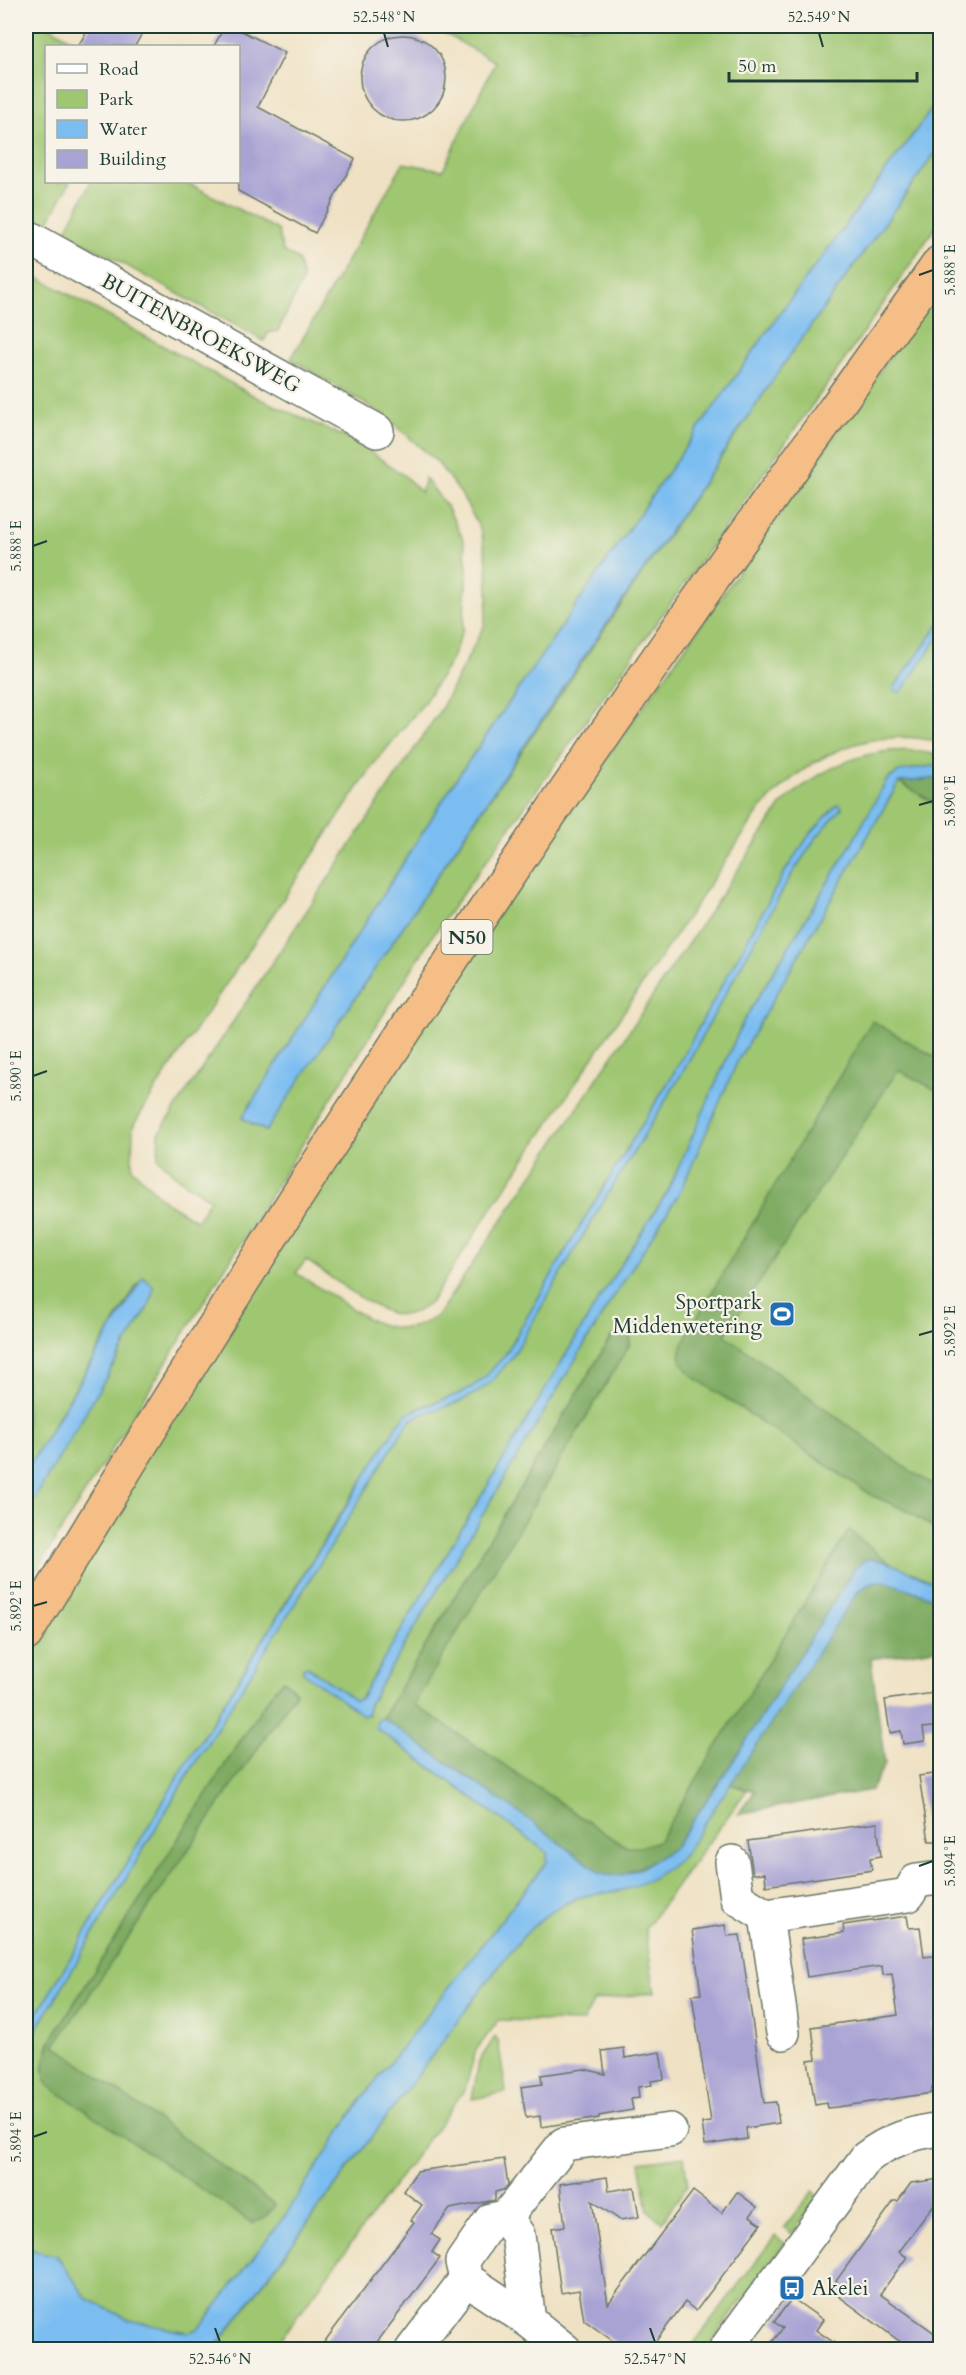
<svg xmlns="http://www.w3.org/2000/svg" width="966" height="2375" viewBox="0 0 966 2375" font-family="Cardo,serif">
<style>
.green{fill:#9fc671;stroke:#5f8252;stroke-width:1.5;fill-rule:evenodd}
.forest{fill:#7fab63;stroke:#4f744c;stroke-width:1.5}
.water{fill:#7cbdf1;stroke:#4e7d92;stroke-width:1.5}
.building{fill:#a9a3d4}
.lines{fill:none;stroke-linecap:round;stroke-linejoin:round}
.minor-casing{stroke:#687666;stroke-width:36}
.highway-casing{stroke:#687666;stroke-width:36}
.minor{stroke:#fff;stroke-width:33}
.highway{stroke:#f6be87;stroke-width:33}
.ticks{fill:none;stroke:#1f3d34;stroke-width:2}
.labels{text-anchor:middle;stroke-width:4.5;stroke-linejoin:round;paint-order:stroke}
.shield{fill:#f7f3e8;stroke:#60746a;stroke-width:1.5}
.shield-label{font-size:20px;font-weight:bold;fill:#1f3d34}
.street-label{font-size:21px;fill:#1f3d34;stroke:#f7f3e8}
.poi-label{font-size:21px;fill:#1f3d34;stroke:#f7f3e8;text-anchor:end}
.neatline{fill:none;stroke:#1f3d34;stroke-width:2}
.ticks-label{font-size:15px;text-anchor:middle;fill:#1f3d34}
</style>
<rect width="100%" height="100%" fill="#f7f3e8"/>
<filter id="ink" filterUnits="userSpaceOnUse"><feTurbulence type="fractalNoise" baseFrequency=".0167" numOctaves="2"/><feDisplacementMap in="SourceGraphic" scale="12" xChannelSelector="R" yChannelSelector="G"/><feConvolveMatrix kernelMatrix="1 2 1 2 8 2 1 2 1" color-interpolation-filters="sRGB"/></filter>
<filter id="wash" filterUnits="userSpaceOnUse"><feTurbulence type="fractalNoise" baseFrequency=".008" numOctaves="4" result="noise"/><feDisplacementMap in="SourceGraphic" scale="24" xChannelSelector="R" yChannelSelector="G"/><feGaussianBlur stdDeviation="1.35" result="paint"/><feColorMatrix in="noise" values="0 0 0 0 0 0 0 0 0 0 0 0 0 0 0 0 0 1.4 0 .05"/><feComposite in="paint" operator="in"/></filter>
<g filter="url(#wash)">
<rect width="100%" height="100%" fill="#efe1c3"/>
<g class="green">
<polygon points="26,26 49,26 75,42 72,46 46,46 46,182 70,182 48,223 40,226 26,218"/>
<polygon points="432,26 940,26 940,98 784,308 680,455 455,781 242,1118 265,1131 790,355 940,146 940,221 848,355 433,935 26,1587 26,1513 148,1307 143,1278 136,1286 26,1471 26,271 258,398 358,443 406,477 421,492 425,478 447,507 464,541 467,569 463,629 451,661 423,704 374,764 159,1084 133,1126 132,1168 163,1200 197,1221 210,1199 179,1179 158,1158 159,1133 441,709 484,626 488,599 487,561 481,531 461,494 437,462 384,415 291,359 403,163 443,170 495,62"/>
<polygon points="91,182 186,182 278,230 283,251 298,260 303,279 278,331 268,333 264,341 65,232"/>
<path d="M940,286v337l-46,65 6,4 40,-57v107c-72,-17 -134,14 -181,69l-266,395 -63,97c-10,8 -21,14 -35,11 -21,-3 -69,-41 -89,-54l-10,13c13,9 27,17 40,25 33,23 63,45 102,17l344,-511c42,-40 100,-65 158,-48v11c-15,-1 -42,2 -53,13l-34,61 -110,181 -75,169 -67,105 -241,403 -5,1 -48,-34 -4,2 65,46v-8l236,-394 76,-120 58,-132 161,-278 41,23v789l-74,-28 -209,286 -59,2 -202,-145 215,-372 -229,381 -5,3v8l170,123v10l-184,235 -77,117 -86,114 -10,4 -40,-6 -21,-6 -43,-22 -29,-42 -28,-7 -3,2v-203l153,-259 225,-360 8,-10 8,-4 39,-13 17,-9 35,-34 84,-144 83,-135 112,-203 25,-38 25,-29 2,-2 -4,-4 -28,30 -26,39 -112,203 -83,135 -84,144 -20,22 -13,10 -16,8 -38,13 -15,10 -67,103 -163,264 -147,248v-390l440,-685zM284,1680l12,12 -242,353 220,160 -231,-135 6,-25 7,-13 196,-310z"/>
<polygon points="730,1784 747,1790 645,1929 655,1992 594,2001 583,2022 499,2020 476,2050 465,2089 274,2348 214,2350 489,1979 524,1935 543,1916 579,1897 623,1890 683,1856"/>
<polygon points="495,2037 498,2040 506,2092 472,2099 479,2061"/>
<polygon points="684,2156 688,2185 662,2222 648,2211 640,2162"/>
<polygon points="813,2191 818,2198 792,2234 784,2227"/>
<polygon points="775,2236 785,2243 706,2349 689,2350"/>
</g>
<g class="forest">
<polygon points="940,778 940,807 899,782 903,780"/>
<path d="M872,1021l68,39v28l-2,3 -40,-21 -173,265 181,133 34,21v43l-32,-21 -35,-15 -175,-116c-22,-17 -22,-25 -9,-49z"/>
<path d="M625,1329l5,4v11l-216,360 207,140c14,6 26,4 39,-5l189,-309 43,35 -17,-6 -20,9 -121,192 -59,87 -13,9 -39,19 -10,2 -11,-3 -77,-57 -143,-99 229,-381z"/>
<path d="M884,1581l56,19v48l-69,11 14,105 -14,26 -133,24 17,-23 -25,-7 118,-181c11,-13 19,-20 36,-22z"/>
<path d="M284,1680l12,12 -241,353 220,160 -10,13 -13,5 -203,-137c-12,-16 -1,-38 7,-54l196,-310 23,-33z"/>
</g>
<g class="water">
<polygon points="940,98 940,146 790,355 565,685 266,1131 242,1118 455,781 680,455 784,308"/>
<polygon points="940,623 940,635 901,692 895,691 894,688"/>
<polygon points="932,766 940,767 940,778 899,782 738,1060 680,1192 604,1312 368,1706 367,1715 362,1715 303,1672 303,1668 307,1666 355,1700 360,1699 601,1296 668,1191 743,1022 853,841 887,780 901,771"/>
<polygon points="838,804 841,806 840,810 815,839 790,877 678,1080 595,1215 511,1359 490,1383 476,1393 459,1402 420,1415 412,1419 404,1429 179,1789 26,2048 26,2033 173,1785 397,1425 408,1413 456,1395 472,1387 485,1377 505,1355 589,1211 672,1076 784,873 810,834"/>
<polygon points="143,1277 153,1286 152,1297 148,1307 26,1513 26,1471"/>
<path d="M867,1559c22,0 53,18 73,26v15l-56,-19 -13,2 -13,8 -175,265c-17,15 -38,28 -60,34 -15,4 -32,2 -46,8 -41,16 -61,47 -88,81l-275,370h-188v-98l2,-2 29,7 29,42 43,22 50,11 11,1 10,-4 86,-114 77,-117 184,-235v-10l-171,-124 1,-8 5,-2 143,99 77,57c25,7 52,-13 73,-27l59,-87 121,-192z"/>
</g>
<g id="blocks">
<g class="building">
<polygon points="90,26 146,26 135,46 78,46"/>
<polygon points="225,26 232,26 285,53 258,107 355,159 315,233 238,191 238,46 214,46"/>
<circle cx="403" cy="78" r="43"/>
<polygon points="940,1692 940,1726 923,1728 925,1741 903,1744 901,1731 890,1733 885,1700"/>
<polygon points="940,1773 940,1841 929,1841 919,1776"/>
<polygon points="877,1823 881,1856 870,1858 872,1870 766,1886 765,1873 753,1874 748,1841"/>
<polygon points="907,1916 909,1928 920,1927 924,1957 940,1955 940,2021 933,2022 940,2069 940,2087 932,2088 932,2093 837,2107 827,2108 826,2103 815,2105 808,2060 816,2059 812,2027 898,2015 892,1974 883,1975 882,1966 807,1977 801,1939 844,1933 843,1925"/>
<polygon points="725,1925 727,1936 740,1935 764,2103 776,2102 779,2123 746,2128 747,2139 705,2145 702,2123 711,2122 692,1995 701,1994 692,1930"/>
<polygon points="624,2048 625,2058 660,2052 664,2079 651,2081 652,2085 638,2087 639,2098 631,2099 633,2110 599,2116 599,2118 541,2127 540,2116 526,2118 521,2087 542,2084 541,2075 584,2069 605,2074 602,2051"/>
<polygon points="504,2159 508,2185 503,2190 495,2192 495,2200 450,2209 431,2234 440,2240 432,2252 440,2258 372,2349 319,2349 414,2222 411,2220 422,2205 403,2191 417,2171"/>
<polygon points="607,2177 609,2191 634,2187 639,2217 620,2220 592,2201 608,2304 693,2191 722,2213 737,2192 757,2207 750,2216 761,2224 696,2311 685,2302 650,2349 624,2349 584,2320 579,2290 561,2293 552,2228 565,2226 560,2184"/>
<polygon points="940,2179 940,2196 899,2252 907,2257 880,2294 940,2337 940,2349 910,2349 836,2294 842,2286 836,2281 894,2201 898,2201 911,2183"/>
<polygon points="792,2298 823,2320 816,2330 843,2349 767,2349 783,2328 774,2322"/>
</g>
</g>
</g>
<g filter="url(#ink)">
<use href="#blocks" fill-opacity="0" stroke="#687666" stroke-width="1.5"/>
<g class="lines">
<g class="minor-casing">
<g id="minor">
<polyline points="26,236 377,431"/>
<polyline points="732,1862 737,1898 766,1916 908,1895 916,1881 940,1878"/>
<polyline points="766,1916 783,2033"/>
<polyline points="506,2217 518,2235 529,2321"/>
<polyline points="412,2350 466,2279"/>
<polyline points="565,2350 529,2321 466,2279 462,2262 491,2220 506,2217 564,2144 670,2130"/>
<path d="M725,2350l141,-192c23,-18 46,-25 74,-29"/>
</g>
</g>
<g class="highway-casing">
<path id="highway" d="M26,1634c208,-349 430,-689 663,-1021 83,-118 168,-234 251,-351"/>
</g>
<use href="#minor" class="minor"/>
<use href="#highway" class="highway"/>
</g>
</g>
<path class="ticks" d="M384,33l4,14M819,33l4,14M919,275l14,-5M33,546l14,-5M919,805l14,-4M33,1076l14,-5M919,1335l14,-4M33,1606l14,-4M919,1866l14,-5M33,2137l14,-5M215,2328l5,14M650,2328l5,14"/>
<defs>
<g id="stadium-square" transform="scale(1.35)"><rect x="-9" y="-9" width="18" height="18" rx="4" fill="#1f6fb2" stroke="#f7f3e8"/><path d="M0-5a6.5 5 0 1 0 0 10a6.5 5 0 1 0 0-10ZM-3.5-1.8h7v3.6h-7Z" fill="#fff"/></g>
<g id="bus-square" transform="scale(1.35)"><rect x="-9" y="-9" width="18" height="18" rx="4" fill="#1f6fb2" stroke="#f7f3e8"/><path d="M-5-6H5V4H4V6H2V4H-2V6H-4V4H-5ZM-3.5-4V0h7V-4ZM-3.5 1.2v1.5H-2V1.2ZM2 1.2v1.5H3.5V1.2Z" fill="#fff"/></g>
</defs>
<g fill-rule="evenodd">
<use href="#stadium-square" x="782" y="1314"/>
<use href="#bus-square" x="792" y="2288"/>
</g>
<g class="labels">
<rect class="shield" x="441.5" y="920" width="51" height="34" rx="4.5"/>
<g class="shield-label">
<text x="467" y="944">N50</text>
</g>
<g class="street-label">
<text transform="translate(201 333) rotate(29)" y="7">BUITENBROEKSWEG</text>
</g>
<g class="poi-label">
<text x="762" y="1309">Sportpark<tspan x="762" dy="24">Middenwetering</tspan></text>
<text x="812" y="2295" text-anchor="start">Akelei</text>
</g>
</g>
<rect width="966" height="2375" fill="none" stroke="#f7f3e8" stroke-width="66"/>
<rect x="45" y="45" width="195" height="138" fill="#f7f3e8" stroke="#a1aaa0" stroke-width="1.5"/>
<rect x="57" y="64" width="30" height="9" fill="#ffffff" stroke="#a1aaa0" stroke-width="1.5"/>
<text x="99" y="75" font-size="18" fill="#1f3d34">Road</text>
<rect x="57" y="90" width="30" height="18" fill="#9fc671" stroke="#a1aaa0" stroke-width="1.5"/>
<text x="99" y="105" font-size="18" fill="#1f3d34">Park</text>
<rect x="57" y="120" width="30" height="18" fill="#7cbdf1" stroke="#a1aaa0" stroke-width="1.5"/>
<text x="99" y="135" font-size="18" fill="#1f3d34">Water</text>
<rect x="57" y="150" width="30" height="18" fill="#a9a3d4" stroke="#a1aaa0" stroke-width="1.5"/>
<text x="99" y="165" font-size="18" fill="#1f3d34">Building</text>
<path d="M729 72v9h188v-9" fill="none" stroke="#1f3d34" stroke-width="3"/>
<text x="738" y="72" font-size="18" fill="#1f3d34" stroke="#f7f3e8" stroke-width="4.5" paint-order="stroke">50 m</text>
<rect x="33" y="33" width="900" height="2309" class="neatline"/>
<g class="ticks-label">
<text x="384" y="22">52.548°N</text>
<text x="819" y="22">52.549°N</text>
<text transform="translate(950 270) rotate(-90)" y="5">5.888°E</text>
<text transform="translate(16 546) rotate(-90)" y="5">5.888°E</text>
<text transform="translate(950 801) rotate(-90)" y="5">5.890°E</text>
<text transform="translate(16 1076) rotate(-90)" y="5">5.890°E</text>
<text transform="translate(950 1331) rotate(-90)" y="5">5.892°E</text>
<text transform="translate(16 1606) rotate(-90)" y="5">5.892°E</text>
<text transform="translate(950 1861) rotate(-90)" y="5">5.894°E</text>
<text transform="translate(16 2137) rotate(-90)" y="5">5.894°E</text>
<text x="220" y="2364">52.546°N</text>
<text x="655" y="2364">52.547°N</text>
</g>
</svg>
